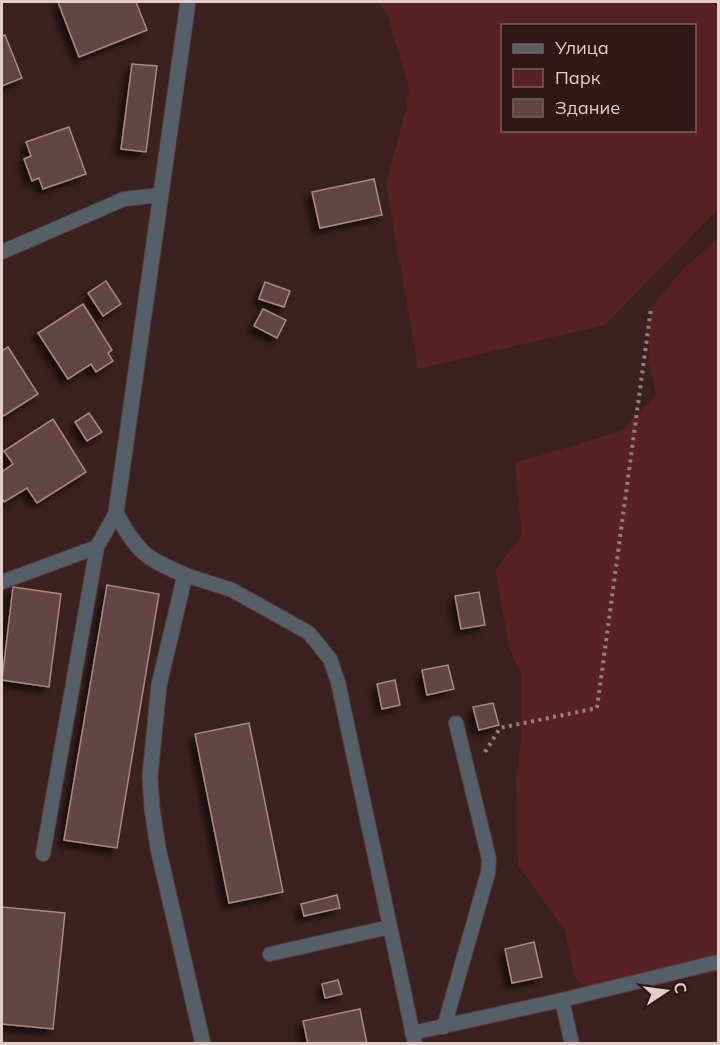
<svg xmlns="http://www.w3.org/2000/svg" width="720" height="1045" viewBox="0 0 720 1045" font-family="Mulish,sans-serif">
<style>
.green{fill:#582123;fill-rule:evenodd}
.building{fill:#624444;stroke:#a98886;stroke-width:1.5;filter:url(#shadow)}
.lines{fill:none;stroke-linecap:round;stroke-linejoin:round}
.lane-casing{stroke:#553d3c;stroke-width:16}
.street-casing{stroke:#553d3c;stroke-width:17}
.path{stroke:#947d7c;stroke-width:4;stroke-dasharray:3 4.5;stroke-linecap:butt}
.lane{stroke:#555f67;stroke-width:14}
.street{stroke:#555f67;stroke-width:15}
</style>
<defs>
<filter id="shadow"><feDropShadow dx="-5.5" dy="5.5" stdDeviation="3" flood-color="#0009"/></filter>
</defs>
<rect width="100%" height="100%" fill="#3b2120"/>
<g class="green">
<path d="M378,2h333l7,6v201l-113,116 -187,44 -32,-186 20,-74 3,-21 -22,-74zM502,26h192v104h-192z"/>
<polygon points="718,238 718,972 597,994 575,978 564,929 518,866 516,778 521,742 521,675 510,650 495,571 522,535 515,463 621,431 656,395 648,361 651,308 681,271"/>
</g>
<g class="building">
<polygon points="58,2 136,2 147,30 79,57"/>
<polygon points="5,35 22,78 2,86 2,37"/>
<polygon points="132,64 157,66 146,152 121,149"/>
<polygon points="69,127 86,174 43,189 39,178 32,181 24,159 31,156 26,142"/>
<polygon points="374,179 382,215 320,228 312,192"/>
<polygon points="106,281 121,304 103,316 88,293"/>
<polygon points="265,282 290,291 284,307 259,299"/>
<polygon points="83,304 112,350 108,353 113,361 96,372 91,364 68,379 38,333"/>
<polygon points="263,309 286,320 277,338 254,326"/>
<polygon points="8,347 38,394 2,417 2,351"/>
<polygon points="89,413 102,432 87,441 75,422"/>
<polygon points="53,419 86,472 37,503 27,488 4,502 2,498 2,472 13,464 4,451"/>
<polygon points="107,585 159,594 117,848 64,840"/>
<polygon points="13,587 61,594 49,687 2,680"/>
<polygon points="479,592 485,625 461,629 455,596"/>
<polygon points="448,665 454,689 427,695 422,670"/>
<polygon points="395,680 400,705 382,709 377,684"/>
<polygon points="493,703 499,725 479,730 473,707"/>
<polygon points="249,723 283,892 229,903 195,734"/>
<polygon points="337,895 340,908 304,916 301,904"/>
<polygon points="2,907 65,913 53,1029 2,1024"/>
<polygon points="534,942 542,977 512,983 505,949"/>
<polygon points="338,980 342,994 325,998 322,984"/>
<polygon points="360,1009 367,1044 308,1044 303,1021"/>
</g>
<g class="lines">
<g class="lane-casing">
<g id="lane">
<polyline points="2,252 124,199 160,195"/>
<polyline points="185,575 232,590 309,633 330,659 338,682 415,1044"/>
<polyline points="2,582 97,547 116,513"/>
<polyline points="43,854 97,547"/>
<polyline points="270,954 390,927"/>
<polyline points="562,1000 718,962"/>
<polyline points="444,1027 488,873 489,859 456,723"/>
<polyline points="412,1033 562,1000 572,1044"/>
</g>
</g>
<g class="street-casing">
<path id="street" d="M188,2l-72,511c21,39 29,45 69,62l-26,110 -9,91 2,32 6,40 45,196"/>
</g>
<polyline class="path" points="485,752 500,728 597,708 651,308"/>
<use href="#lane" class="lane"/>
<use href="#street" class="street"/>
</g>
<rect width="720" height="1045" fill="none" stroke="#e0cdcc" stroke-width="6"/>
<rect x="501" y="24" width="195" height="108" fill="#311717" stroke="#77605f" stroke-width="1.5"/>
<rect x="513" y="44" width="30" height="9" fill="#555f67" stroke="#77605f" stroke-width="1.5"/>
<text x="555" y="54" font-size="18" fill="#e0cdcc">Улица</text>
<rect x="513" y="69" width="30" height="18" fill="#582123" stroke="#77605f" stroke-width="1.5"/>
<text x="555" y="84" font-size="18" fill="#e0cdcc">Парк</text>
<rect x="513" y="99" width="30" height="18" fill="#624444" stroke="#77605f" stroke-width="1.5"/>
<text x="555" y="114" font-size="18" fill="#e0cdcc">Здание</text>
<g transform="translate(666 991) rotate(77)" stroke="#311717" stroke-width="4.5" paint-order="stroke">
<path d="M0-4.5L10 22L0 15L-10 22Z" fill="#e0cdcc"/>
<text y="-9" font-size="16" font-weight="bold" text-anchor="middle" fill="#e0cdcc">С</text>
</g>
</svg>
